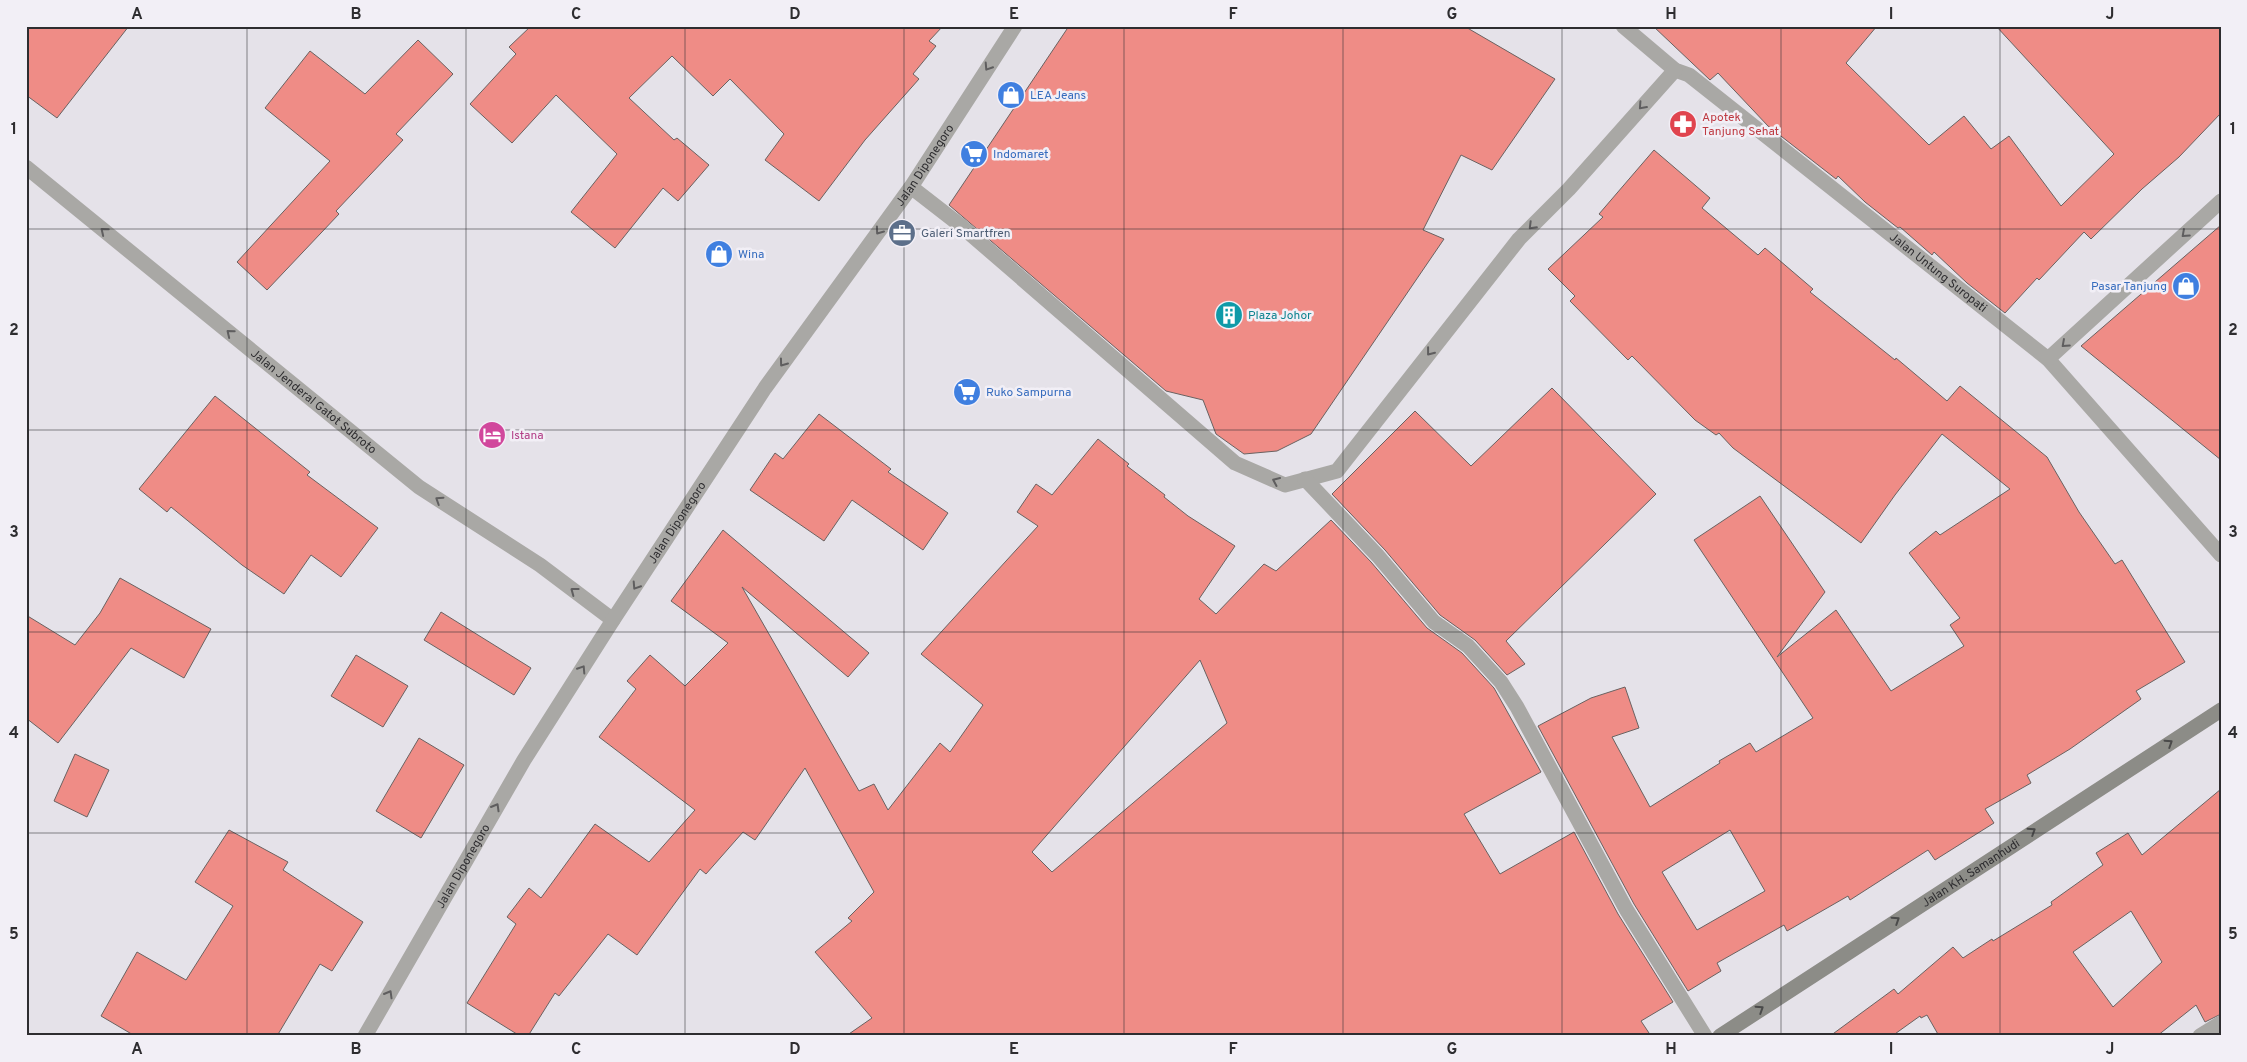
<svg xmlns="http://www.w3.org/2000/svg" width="2247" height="1062" viewBox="0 0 2247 1062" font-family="Overpass,sans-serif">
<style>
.building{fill:#ef8c86;stroke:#6a6261;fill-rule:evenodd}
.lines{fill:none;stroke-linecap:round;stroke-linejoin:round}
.street{stroke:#a9a8a5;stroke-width:15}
.secondary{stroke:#8c8c87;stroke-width:15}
.oneway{stroke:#5f5e5f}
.oneway2{stroke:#4a4a4a}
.grid{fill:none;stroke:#2e2d30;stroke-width:1;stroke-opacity:0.55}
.labels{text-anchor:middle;stroke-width:5;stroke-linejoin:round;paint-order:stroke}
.shop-label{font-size:12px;fill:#366cbe;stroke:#f2eff6;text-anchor:start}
.health-label{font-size:12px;fill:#be3a42;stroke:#f2eff6;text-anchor:start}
.street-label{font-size:12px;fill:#2e2d30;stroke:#f2eff6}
.service-label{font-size:12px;fill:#4e5e75;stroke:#f2eff6;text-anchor:start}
.culture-label{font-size:12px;fill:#0d838f;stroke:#f2eff6;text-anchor:start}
.hotel-label{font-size:12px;fill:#b23c85;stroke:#f2eff6;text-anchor:start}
.neatline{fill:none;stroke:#2e2d30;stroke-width:2}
.grid-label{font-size:16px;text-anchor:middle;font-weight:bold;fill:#2e2d30}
</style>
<rect width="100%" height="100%" fill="#e5e2e9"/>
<g class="building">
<polygon points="26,26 129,26 57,118 26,95"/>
<polygon points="531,26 943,26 929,41 936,46 913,74 919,79 865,140 819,201 765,160 784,134 730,79 713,96 672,56 629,98 674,140 677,138 709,165 678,201 663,188 615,248 571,212 617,154 556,95 512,143 470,104 516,54 509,47"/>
<polygon points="1069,26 1464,26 1555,79 1492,170 1461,155 1423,230 1444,239 1311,434 1277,451 1244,454 1216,434 1203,400 1166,391 949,205"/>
<polygon points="1653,26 1877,26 1846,63 1929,145 1964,116 1991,149 2009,136 2061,206 2114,154 1996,26 2221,26 2221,113 2179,157 2142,189 2091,239 2084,232 2039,280 2037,278 2005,313 1967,283 1934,252 1932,255 1900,227 1898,228 1865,202 1838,176 1836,179 1768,126 1718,73 1710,80"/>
<polygon points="418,40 453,74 396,134 403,140 336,211 339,214 267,290 237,262 330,161 265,108 310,51 365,94"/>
<path d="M1654,150l56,48 -8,10 56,47 7,-7 48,41 -3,3 85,68 1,-2 51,43 13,-15 87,71 32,55 36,52 7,-4 63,102 -49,29 5,8 -71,50 -43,26 4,8 -46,26 9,14 -59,37 -7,-10 -78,50 -2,-4 -61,35 -3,-6 -67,38 4,8 -33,20 -54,-87 -96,-178 53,-28 34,-11 14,41 -27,9 38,70 70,-44 -1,-2 31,-18 6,9 57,-34 -119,-178 66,-44 65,96 -48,65 59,-47 55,81 73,-45 -14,-21 10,-7 -51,-65 27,-22 4,4 70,-46 -68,-55 -47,61 -34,48 -128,-95 -14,-15 -3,2 -21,-15 -63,-64 -4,4 -58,-59 5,-5 -27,-27 55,-52 -4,-3zM1730,830l35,61 -68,39 -35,-58z"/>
<polygon points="2221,225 2221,460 2081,346"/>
<polygon points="1552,388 1656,494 1506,641 1525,664 1507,675 1475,640 1440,615 1385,550 1332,494 1415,411 1471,466"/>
<polygon points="215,396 310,472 307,475 378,528 341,577 311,555 284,594 242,565 171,507 167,512 139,489"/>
<polygon points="819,414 891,469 888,472 948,513 923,550 852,500 824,541 750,490 775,453 783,459"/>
<path d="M1098,439l31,25 -2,2 38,29 -1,2 24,19 47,30 -36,53 17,15 48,-50 12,7 55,-51 40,42 56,66 35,25 32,35 47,84 -77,42 36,60 74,-42 44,82 55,88 -32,19 10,15h-805l26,-18 -57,-66 37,-31 -4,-3 26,-26 -69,-124 -50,72 -12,-8 -37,42 -6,-5 -63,86 -29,-21 -49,62 -4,-3 -27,43h-8l-53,-33 49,-79 -9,-7 22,-29 12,10 54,-74 54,38 46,-52 -96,-73 37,-48 -9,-8 23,-26 35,31 43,-43 -57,-42 52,-71 146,123 -21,24 -106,-90 117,204 15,-7 14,26 52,-67 10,9 33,-47 -62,-51 117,-128 -21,-14 19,-28 16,11zM1200,660l27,63 -175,149 -20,-20z"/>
<polygon points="120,578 211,629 184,678 131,648 58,743 26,718 26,615 75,645 100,613"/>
<polygon points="441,612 531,668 514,695 424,640"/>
<polygon points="356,655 408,686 383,727 331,696"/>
<polygon points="419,738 464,765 421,838 376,811"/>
<polygon points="75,754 109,770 87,817 54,801"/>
<path d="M2221,789v225l-16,8 -9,-17 -39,31h-218l-12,-21 -6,3 -1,-2 -28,20h-62l64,-47 4,5 55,-47 10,11 29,-19 1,2 59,-36 -1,-3 52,-37 -7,-12 32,-20 14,22zM2131,911l31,51 -49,45 -40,-55z"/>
<polygon points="229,830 288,862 283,870 363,922 332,971 320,964 277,1036 135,1036 101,1016 137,952 186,980 233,906 195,882"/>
</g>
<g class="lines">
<g class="street">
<path id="s1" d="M1623,26l52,44 14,5 359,284 173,196"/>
<path id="s2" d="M26,167l393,320 121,78 73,55"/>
<polyline points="911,187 960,225 1235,463 1285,485 1337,471 1519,239 1569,189 1675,70"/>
<polyline points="2048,359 2221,201"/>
<polyline points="1305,479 1378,556 1434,622 1468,646 1501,682 1517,707 1626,909 1705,1036"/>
<path id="s3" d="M365,1036l159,-276 89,-140 152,-232 146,-201 104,-161"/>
<polyline points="2200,1036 2221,1023"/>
</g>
<path class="secondary" id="s4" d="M1720,1036l501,-326"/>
</g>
<defs><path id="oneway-chevron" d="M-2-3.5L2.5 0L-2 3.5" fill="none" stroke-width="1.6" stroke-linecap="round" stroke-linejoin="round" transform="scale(1.25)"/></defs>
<g class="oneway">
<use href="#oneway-chevron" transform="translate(988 67) rotate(123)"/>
<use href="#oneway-chevron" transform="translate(1642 106) rotate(132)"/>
<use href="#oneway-chevron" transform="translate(1532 226) rotate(135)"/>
<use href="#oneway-chevron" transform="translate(104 231) rotate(-141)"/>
<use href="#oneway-chevron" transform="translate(879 231) rotate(126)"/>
<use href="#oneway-chevron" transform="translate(2185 234) rotate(138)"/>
<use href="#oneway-chevron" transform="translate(230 333) rotate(-141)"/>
<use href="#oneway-chevron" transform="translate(2065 344) rotate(138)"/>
<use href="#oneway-chevron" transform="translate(1430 352) rotate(128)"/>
<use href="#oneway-chevron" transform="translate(783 363) rotate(126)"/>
<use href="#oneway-chevron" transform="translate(1276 481) rotate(-156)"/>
<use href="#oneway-chevron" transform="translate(439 500) rotate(-147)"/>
<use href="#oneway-chevron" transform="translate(636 586) rotate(123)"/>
<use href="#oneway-chevron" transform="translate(574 591) rotate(-143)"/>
<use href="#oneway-chevron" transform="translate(582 669) rotate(-57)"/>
<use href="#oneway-chevron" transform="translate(496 807) rotate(-60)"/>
<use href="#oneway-chevron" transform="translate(389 994) rotate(-60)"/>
</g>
<g class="oneway2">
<use href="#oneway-chevron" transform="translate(2169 743) rotate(-33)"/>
<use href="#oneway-chevron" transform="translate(2032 831) rotate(-33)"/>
<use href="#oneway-chevron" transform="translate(1896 920) rotate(-33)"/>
<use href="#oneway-chevron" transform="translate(1760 1009) rotate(-33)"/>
</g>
<path class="grid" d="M247,26v1010M466,26v1010M685,26v1010M904,26v1010M1124,26v1010M1343,26v1010M1562,26v1010M1781,26v1010M2000,26v1010M26,229h2195M26,430h2195M26,632h2195M26,833h2195"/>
<defs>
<g id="shop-disc" transform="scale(1.4375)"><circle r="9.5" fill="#3f7fe0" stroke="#f2eff6"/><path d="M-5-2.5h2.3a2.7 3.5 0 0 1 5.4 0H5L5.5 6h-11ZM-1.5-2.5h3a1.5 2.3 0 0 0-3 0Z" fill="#fff"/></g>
<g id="pharmacy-disc" transform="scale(1.4375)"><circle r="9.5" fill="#e0444e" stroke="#f2eff6"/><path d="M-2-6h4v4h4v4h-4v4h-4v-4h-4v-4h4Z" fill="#fff"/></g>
<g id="supermarket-disc" transform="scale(1.4375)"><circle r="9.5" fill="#3f7fe0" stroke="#f2eff6"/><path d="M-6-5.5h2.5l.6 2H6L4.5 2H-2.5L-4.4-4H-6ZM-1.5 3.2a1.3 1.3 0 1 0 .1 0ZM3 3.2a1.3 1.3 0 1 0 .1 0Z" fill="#fff"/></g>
<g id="office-disc" transform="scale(1.4375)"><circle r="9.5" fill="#5c6f8a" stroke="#f2eff6"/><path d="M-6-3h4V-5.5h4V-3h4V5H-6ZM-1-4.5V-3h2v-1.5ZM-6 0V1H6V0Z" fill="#fff"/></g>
<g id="building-disc" transform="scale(1.4375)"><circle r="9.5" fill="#0f9aa8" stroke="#f2eff6"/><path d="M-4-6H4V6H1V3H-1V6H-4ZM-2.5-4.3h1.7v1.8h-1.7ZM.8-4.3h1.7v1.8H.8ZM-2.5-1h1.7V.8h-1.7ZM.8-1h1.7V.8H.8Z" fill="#fff"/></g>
<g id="hotel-disc" transform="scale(1.4375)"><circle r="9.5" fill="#d1479c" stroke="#f2eff6"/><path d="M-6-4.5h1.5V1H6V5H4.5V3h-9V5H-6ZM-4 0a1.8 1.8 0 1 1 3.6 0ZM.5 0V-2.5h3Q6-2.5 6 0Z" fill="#fff"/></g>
</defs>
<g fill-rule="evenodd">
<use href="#shop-disc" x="1011" y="95"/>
<use href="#pharmacy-disc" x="1683" y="124"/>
<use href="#supermarket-disc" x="974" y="154"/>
<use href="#office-disc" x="902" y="233"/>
<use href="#shop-disc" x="719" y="254"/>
<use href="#shop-disc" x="2186" y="286"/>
<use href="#building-disc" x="1229" y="315"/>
<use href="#supermarket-disc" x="967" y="392"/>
<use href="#hotel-disc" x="492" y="435"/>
</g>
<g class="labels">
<g class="shop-label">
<text x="1030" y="99">LEA Jeans</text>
<text x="993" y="158">Indomaret</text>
<text x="738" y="258">Wina</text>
<text x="2167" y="290" text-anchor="end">Pasar Tanjung</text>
<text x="986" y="396">Ruko Sampurna</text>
</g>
<g class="health-label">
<text x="1702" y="121">Apotek<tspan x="1702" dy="14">Tanjung Sehat</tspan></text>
</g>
<g class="street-label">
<text dy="4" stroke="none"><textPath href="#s3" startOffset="1036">Jalan Diponegoro</textPath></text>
<text dy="4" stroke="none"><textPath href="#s1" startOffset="401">Jalan Untung Suropati</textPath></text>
<text dy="4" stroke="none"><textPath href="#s2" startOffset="371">Jalan Jenderal Gatot Subroto</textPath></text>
<text dy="4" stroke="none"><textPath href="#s3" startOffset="601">Jalan Diponegoro</textPath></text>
<text dy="4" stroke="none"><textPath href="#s3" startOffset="196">Jalan Diponegoro</textPath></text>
<text dy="4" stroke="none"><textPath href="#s4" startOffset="299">Jalan KH. Samanhudi</textPath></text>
</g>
<g class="service-label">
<text x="921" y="237">Galeri Smartfren</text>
</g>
<g class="culture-label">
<text x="1248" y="319">Plaza Johor</text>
</g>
<g class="hotel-label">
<text x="511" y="439">Istana</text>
</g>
</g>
<rect width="2247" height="1062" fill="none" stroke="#f2eff6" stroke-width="55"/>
<rect x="28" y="28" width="2192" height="1006" class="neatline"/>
<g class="grid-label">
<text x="137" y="19">A</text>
<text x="356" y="19">B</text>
<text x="576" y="19">C</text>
<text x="795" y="19">D</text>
<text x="1014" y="19">E</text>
<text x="1233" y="19">F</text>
<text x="1452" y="19">G</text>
<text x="1671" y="19">H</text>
<text x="1891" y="19">I</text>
<text x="2110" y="19">J</text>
<text x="14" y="134">1</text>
<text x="2233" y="134">1</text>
<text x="14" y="335">2</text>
<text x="2233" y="335">2</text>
<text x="14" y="537">3</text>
<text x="2233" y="537">3</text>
<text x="14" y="738">4</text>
<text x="2233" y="738">4</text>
<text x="14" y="939">5</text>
<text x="2233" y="939">5</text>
<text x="137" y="1054">A</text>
<text x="356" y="1054">B</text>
<text x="576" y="1054">C</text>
<text x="795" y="1054">D</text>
<text x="1014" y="1054">E</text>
<text x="1233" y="1054">F</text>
<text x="1452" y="1054">G</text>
<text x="1671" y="1054">H</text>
<text x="1891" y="1054">I</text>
<text x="2110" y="1054">J</text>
</g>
</svg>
